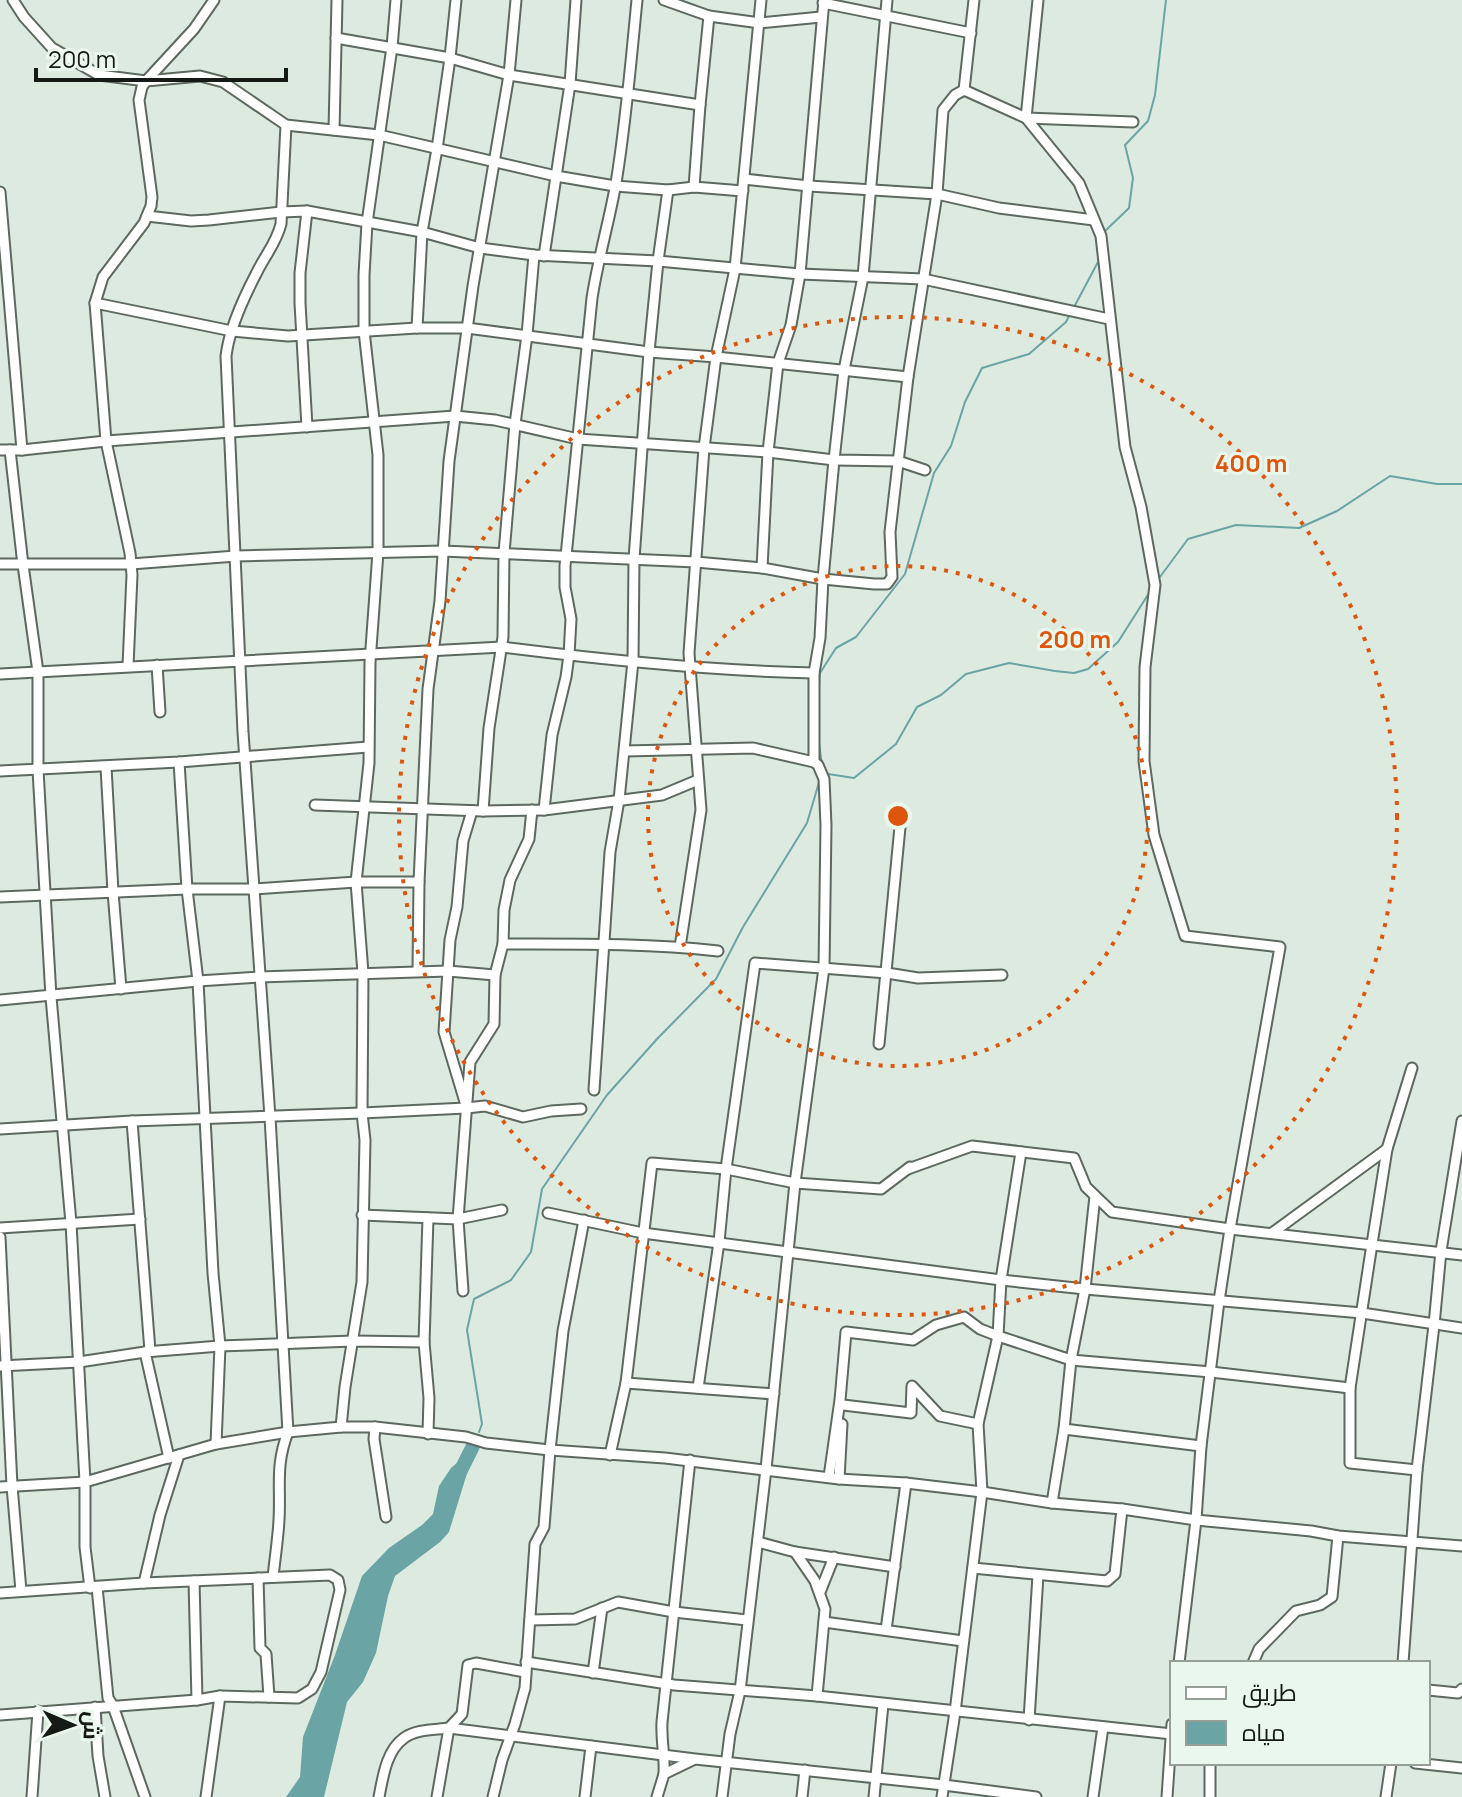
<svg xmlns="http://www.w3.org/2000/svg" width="1462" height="1797" viewBox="0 0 1462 1797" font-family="Manrope,Cairo,sans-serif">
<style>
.water{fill:#6aa4a5}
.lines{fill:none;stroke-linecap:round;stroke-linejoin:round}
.stream{stroke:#6aa4a5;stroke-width:2}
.river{stroke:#6aa4a5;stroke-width:14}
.street-casing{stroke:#5d695f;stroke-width:13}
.street{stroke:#fff;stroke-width:9}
.ring{fill:none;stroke:#de560d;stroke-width:4;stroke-dasharray:4 8}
.centre{fill:#de560d;stroke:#eaf7ec;stroke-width:4}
.ring-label{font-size:24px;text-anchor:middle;font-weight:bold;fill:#de560d;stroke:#eaf7ec;stroke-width:6;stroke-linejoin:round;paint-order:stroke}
</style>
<rect width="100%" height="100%" fill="#dceadf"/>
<polygon class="water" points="468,1459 468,1470 449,1532 440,1542 395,1576 388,1596 376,1653 363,1682 347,1702 324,1797 286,1797 300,1777 303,1737 335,1655 362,1576 389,1548 422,1525 433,1514 439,1486 451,1468 458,1462"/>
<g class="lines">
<g class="stream">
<polyline points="1104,232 1129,208 1133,178 1125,145 1148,121 1155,95 1166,0"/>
<polyline points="1073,309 1098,262 1099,253"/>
<polyline points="1157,581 1188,539 1236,525 1299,528 1337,511 1390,476 1437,484 1462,484"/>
<polyline points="819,686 820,673 836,648 856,637 905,574 934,473 951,446 965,402 982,368 1029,354 1066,322 1070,314"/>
<polyline points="818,736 822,765"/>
<polyline points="828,774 854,778 896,744 917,707 941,695 966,674 1009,663 1055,671 1074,673 1088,669 1118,642 1151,590"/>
<polyline points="479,1432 482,1424 467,1330 474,1299 511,1280 531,1252 542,1189 607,1095 657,1039 716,979 743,927 807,823 820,779"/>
</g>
<polyline class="river" points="459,1474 473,1446"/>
<g class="street-casing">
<g id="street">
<polyline points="13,0 24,17 52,48 99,75 146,81 200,76 223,82 286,125 379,135 556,176 615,186 668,190 694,187 743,191"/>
<polyline points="396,0 392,47 367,223 364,275 364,331 378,455 378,552 370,662 369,763 356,882 363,973 362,1113 365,1140 362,1282 345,1387 341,1427 375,1427 466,1437 486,1443 550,1450 665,1458 839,1479 906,1483 982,1492 1052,1503 1122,1509 1196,1520 1311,1531 1338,1536 1462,1546"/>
<polyline points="664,0 709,16 760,23 821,17"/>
<polyline points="1038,0 1026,118 1079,183 1101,236 1125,447 1141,507 1155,585 1145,667 1144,761 1154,835 1185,936 1280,947 1230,1229 1219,1301 1201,1446 1196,1520 1179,1663"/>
<polyline points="823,3 971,33"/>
<polyline points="336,38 450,58 509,75 700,105"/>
<polyline points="964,90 974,0"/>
<polyline points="334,130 337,0"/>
<polyline points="744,179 809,186 937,194 999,208 1094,220"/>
<polyline points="694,187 700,105 709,16"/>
<polyline points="0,192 22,450"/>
<polyline points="307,211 300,273 300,303 307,427"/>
<polyline points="147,216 191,221 209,220 281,212 307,211 422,232 480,248 534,255 658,261 800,274 923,279 1109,319"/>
<polyline points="544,256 570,84 576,0"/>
<polyline points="95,303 232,331 288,336 417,328 467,328 649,352 716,357 908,377"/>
<polyline points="417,328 422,232 437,149 450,58 456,0"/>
<polyline points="0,450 22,450 106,441 455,416 495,420 578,439 768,452 834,460 898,461 925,470"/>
<polyline points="10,450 23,565 38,672 38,770 51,997 71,1223 85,1482 85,1547 90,1588"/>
<polyline points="0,564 131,564 236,556 443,551 696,562 762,568 823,579 874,584 887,584 892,577 890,532 908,377 937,194 943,110 955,95 964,90 1026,118 1133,122"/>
<polyline points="762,568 768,452 778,363 791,325 800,274 824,0"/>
<polyline points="157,665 160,712"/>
<polyline points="128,666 132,575 130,553 106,441 95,303 103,277 144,223 151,206 152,197 139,100 142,87 146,81 194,29 214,0"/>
<path d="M0,674l502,-27c103,13 208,24 312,26"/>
<polyline points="625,751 753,748 814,762 818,765 824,779 826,825 824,968 795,1183 766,1469 740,1691 730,1734 722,1797"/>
<polyline points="179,762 187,889 198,981 213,1273 220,1346 216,1444"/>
<polyline points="814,762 814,673 820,638 823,579 834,460 844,370 863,277 887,0"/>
<polyline points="106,767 113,892 121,989"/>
<polyline points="0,771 179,762 368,747"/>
<polyline points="315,805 483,811 544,810 662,795 698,780"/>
<path d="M544,810l8,-75 14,-58 3,-22 2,-36 -6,-32v-21l27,-268c6,-39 17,-76 24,-115 10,-61 15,-122 21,-183"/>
<polyline points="483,811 489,728 503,637 504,553 515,424 527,335 534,255"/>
<polyline points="0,897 187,889 253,889 356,882 419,882"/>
<path d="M503,944c72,0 144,-1 215,7"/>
<polyline points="680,947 701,810 689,653 704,448 716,357 735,269 761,0"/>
<polyline points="418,971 419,882 428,689 440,601 449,461 473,286 509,75 516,0"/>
<polyline points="0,1000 198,981 259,977 448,971 495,975"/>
<polyline points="879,1044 900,827"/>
<polyline points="1412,1068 1387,1149 1372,1244 1350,1388 1350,1463 1417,1470"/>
<polyline points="594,1090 610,852 619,800 633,661 634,559 649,352 658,261 668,190"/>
<polyline points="465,1102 444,1032 450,940 457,907 463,841 472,811"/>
<polyline points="132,1121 150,1351"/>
<polyline points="0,1129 132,1121 362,1113 466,1108 485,1106 523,1117 551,1111 581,1109"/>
<polyline points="908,1169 972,1146 1074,1158 1086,1187 1112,1212 1230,1229 1462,1255"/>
<polyline points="548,1213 643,1233 1001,1280 1085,1289 1362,1313 1462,1328"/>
<polyline points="362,1215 458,1219 502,1210"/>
<polyline points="0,1228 140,1219"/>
<polyline points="1272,1233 1387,1149"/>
<polyline points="0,1237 12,1486 21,1591"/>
<polyline points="463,1291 458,1219 470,1062 494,1024 495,975 503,944 504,910 510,880 529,839 532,810"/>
<polyline points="145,1352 169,1458"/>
<polyline points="0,1366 79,1362 145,1352 220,1346 353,1341 424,1342"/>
<polyline points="626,1383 774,1394"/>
<polyline points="698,1388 719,1242 726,1169 755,963 887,973 918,978 1002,975"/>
<polyline points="843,1405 911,1413 912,1386 940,1416 978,1424"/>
<polyline points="375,1427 374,1439 386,1517"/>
<polyline points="1064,1429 1201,1446"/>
<polyline points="428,1434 429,1398 424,1342 428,1218"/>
<polyline points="610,1455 626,1383 652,1163 726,1169 795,1183 881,1189 910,1167"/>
<polyline points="829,1477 840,1400 846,1332 913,1340 936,1325 964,1317 980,1329 998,1336 1071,1360 1211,1372 1350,1388"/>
<polyline points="839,1479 842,1424"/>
<polyline points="0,1487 85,1482 216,1444 288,1432 341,1427"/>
<polyline points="1052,1503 1064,1429 1071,1360 1085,1289 1095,1196"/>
<polyline points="758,1542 795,1552 895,1567"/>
<polyline points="795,1552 815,1581 825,1609 817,1696"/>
<polyline points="973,1568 1107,1581 1115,1574 1122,1509"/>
<path d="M273,1577c2,-19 5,-38 6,-57 2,-34 -4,-54 9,-88l-18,-315 -27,-385 -17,-376c3,-26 18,-59 30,-82 9,-19 20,-30 25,-50l5,-99"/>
<polyline points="258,1578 260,1648 266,1654 269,1697"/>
<polyline points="194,1581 197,1700"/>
<polyline points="144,1583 160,1515 179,1455"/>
<polyline points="97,1587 108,1698 113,1706 145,1797"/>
<polyline points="820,1592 834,1557"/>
<polyline points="0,1593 144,1583 330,1575 338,1580 340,1590 321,1672 312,1689 298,1698 220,1696 197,1700 0,1715"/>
<polyline points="530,1620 575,1619 618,1602 674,1612 747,1620"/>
<polyline points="824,1622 963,1641"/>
<polyline points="886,1630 906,1483"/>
<polyline points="526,1662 674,1685 817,1696 1172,1734"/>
<polyline points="1253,1663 1259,1649 1296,1611 1320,1605 1332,1597 1338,1536"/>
<polyline points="1403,1663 1417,1470 1434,1325 1441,1251 1462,1121"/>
<polyline points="593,1673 602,1608"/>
<polyline points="1428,1690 1458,1693 1462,1689"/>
<polyline points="95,1707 98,1756 105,1797"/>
<polyline points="1029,1720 1038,1575"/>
<polyline points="1210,1763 1210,1797"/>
<polyline points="1415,1763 1462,1768"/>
<path d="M664,1774c1,-18 -3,-34 -2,-52l28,-262"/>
<polyline points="32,1797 38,1711"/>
<polyline points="206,1797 220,1696"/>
<path d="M379,1797c4,-20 7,-46 25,-59 12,-9 31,-8 45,-10l246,31 249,26 92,12"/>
<polyline points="437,1797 449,1728 462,1714 468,1665 476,1663 525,1672"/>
<polyline points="493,1797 502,1760 515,1724 525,1688 535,1544 544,1527 550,1450 563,1331 584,1220"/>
<polyline points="585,1797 591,1746"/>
<polyline points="657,1797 664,1774 693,1760"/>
<polyline points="802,1797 805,1770"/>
<polyline points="874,1797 883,1704"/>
<polyline points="942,1797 955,1712 982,1492 978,1424 998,1336 1001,1280 1021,1152"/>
<polyline points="1093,1797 1103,1727"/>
<polyline points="1167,1797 1172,1724"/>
<polyline points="1386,1797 1391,1763"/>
</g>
</g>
<use href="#street" class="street"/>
</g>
<g class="ring">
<circle cx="898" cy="816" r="250"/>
<circle cx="898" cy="816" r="499"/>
</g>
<circle cx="898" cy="816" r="12" class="centre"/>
<g class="ring-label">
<text x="1251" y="472">400 m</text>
<text x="1075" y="648">200 m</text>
</g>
<rect x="1170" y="1661" width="260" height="104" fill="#eaf7ec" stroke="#959f97" stroke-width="2"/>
<rect x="1186" y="1687" width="40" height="12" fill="#ffffff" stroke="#959f97" stroke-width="2"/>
<text x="1242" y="1701" font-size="24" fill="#161a17">طريق</text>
<rect x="1186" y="1721" width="40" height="24" fill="#6aa4a5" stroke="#959f97" stroke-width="2"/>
<text x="1242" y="1741" font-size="24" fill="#161a17">مياه</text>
<g transform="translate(72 1725) rotate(92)" stroke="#eaf7ec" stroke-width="6" paint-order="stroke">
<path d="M0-6L14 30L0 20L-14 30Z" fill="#161a17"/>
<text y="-12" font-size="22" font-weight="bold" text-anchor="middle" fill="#161a17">ش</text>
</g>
<path d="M36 68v12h250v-12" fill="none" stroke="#161a17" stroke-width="4"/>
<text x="48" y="68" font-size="24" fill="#161a17" stroke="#eaf7ec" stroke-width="6" paint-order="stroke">200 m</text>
</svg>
